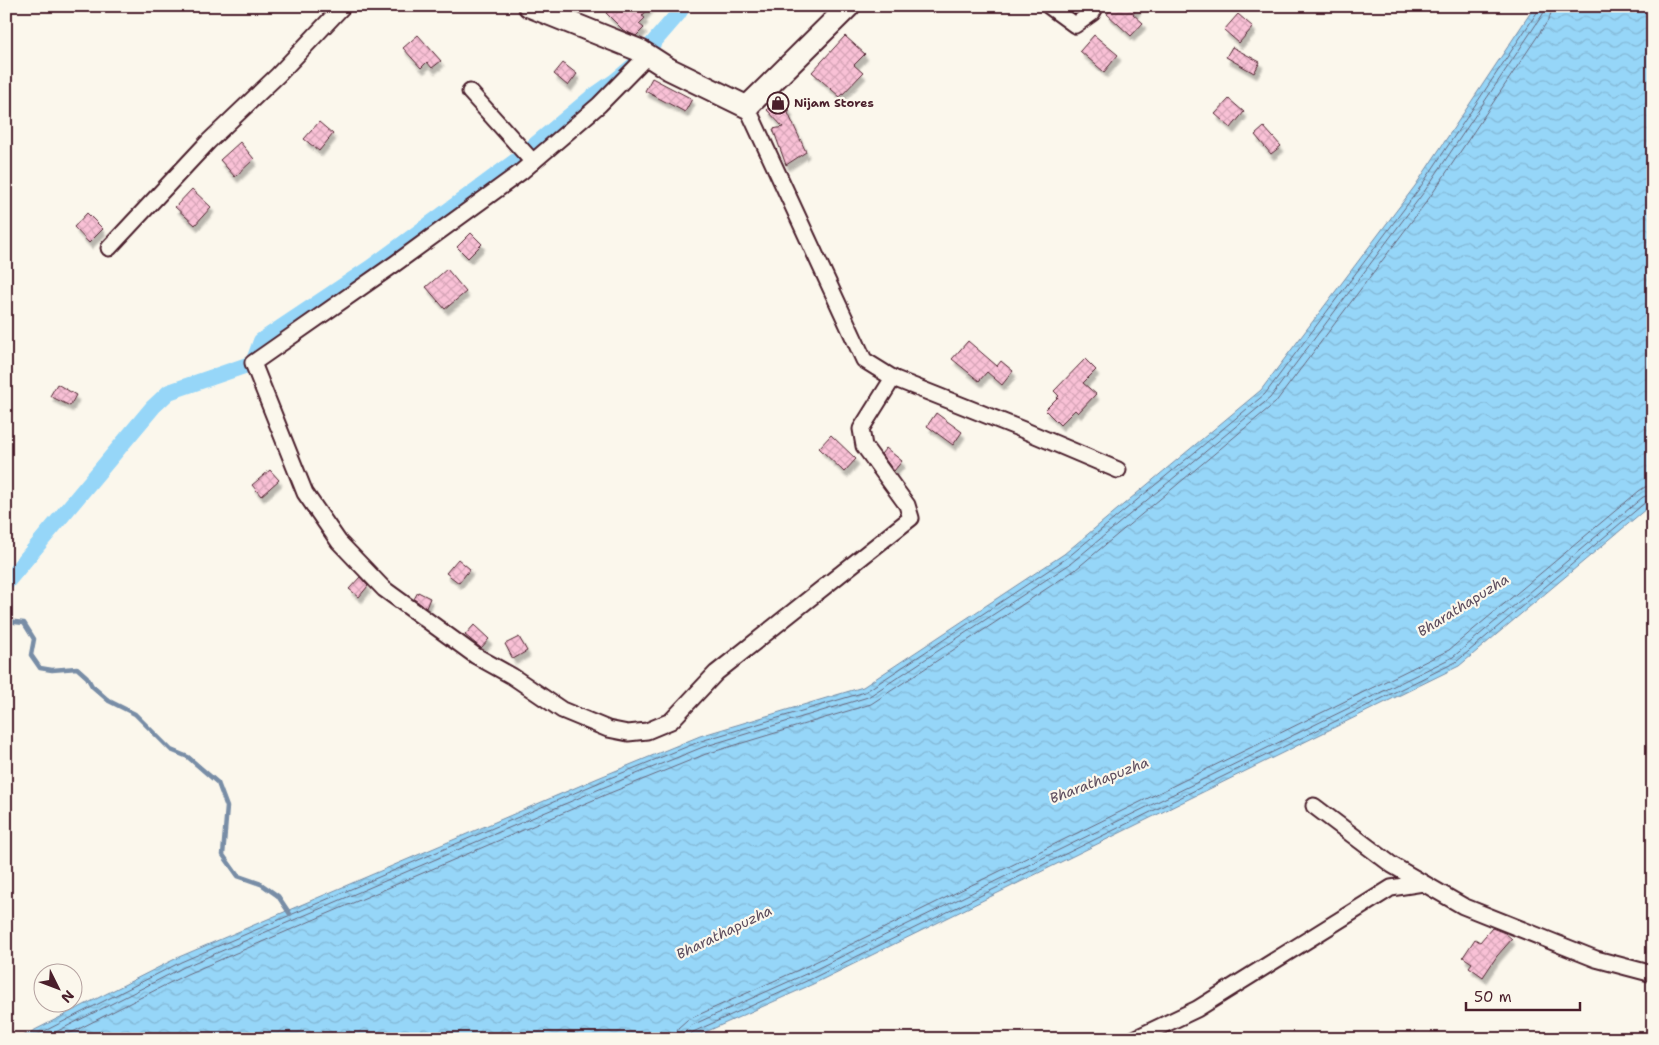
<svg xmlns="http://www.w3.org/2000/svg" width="1659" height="1045" viewBox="0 0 1659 1045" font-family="'Shantell Sans',sans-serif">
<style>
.water{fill:url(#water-waves);stroke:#788da6}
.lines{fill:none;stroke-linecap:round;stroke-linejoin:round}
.shore{stroke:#68687d;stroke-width:1}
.stream{stroke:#788da6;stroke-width:4.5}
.canal{stroke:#96d6f8;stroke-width:16}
.building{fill:url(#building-cross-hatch);stroke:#4a1f2b;filter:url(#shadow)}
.street-casing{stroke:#4a1f2b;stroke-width:19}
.secondary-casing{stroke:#4a1f2b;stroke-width:25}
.street{stroke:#fbf7ec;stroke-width:15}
.secondary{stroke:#fbf7ec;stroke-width:21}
.labels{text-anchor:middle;stroke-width:4.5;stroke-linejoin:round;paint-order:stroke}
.poi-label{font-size:12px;font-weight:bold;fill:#4a1f2b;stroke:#fbf7ec;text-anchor:start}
.water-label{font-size:14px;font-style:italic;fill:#5d4d5e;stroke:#fbf7ec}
</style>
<defs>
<pattern id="water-waves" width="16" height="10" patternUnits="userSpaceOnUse" patternTransform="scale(1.25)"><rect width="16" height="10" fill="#96d6f8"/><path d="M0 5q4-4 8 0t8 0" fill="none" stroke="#83b7d5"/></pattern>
<pattern id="building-cross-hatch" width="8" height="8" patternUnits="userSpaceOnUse" patternTransform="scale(1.25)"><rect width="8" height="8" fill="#f9c1d6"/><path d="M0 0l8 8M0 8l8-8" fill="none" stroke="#d7a5b8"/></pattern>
<filter id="shadow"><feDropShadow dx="3" dy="5.5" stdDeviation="1" flood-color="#0004"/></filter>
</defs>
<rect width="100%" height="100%" fill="#fbf7ec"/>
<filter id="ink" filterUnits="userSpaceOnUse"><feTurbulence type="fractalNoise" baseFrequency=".02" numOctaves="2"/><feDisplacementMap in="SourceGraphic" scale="10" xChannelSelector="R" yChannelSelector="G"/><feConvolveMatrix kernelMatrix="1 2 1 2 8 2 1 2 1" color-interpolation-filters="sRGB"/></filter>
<g filter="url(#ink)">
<polygon class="water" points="1535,6 1653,6 1653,503 1459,666 813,984 690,1039 17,1039 179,957 598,778 700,736 863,687 1064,554 1261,390 1415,186"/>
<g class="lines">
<g class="shore">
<polyline points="29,1039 181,962 600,782 701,741 865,692 1067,558 1265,394 1419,189 1538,11 1539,6"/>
<polyline points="42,1039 184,967 602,788 703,747 868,697 1070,564 1270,398 1424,192 1543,14 1545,6"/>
<polyline points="59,1039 187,974 605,795 706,754 871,704 1075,570 1275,403 1430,197 1549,19 1553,6"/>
<polyline points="676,1039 678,1028 687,1020 805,967 1449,650 1639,491 1645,487 1653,486"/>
<polyline points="683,1039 685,1031 690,1026 808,973 1453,657 1643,497 1653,494"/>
<polyline points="690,1039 690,1035 693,1032 811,979 1456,662 1647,501 1653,500"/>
</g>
<polyline class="stream" points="6,621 24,623 34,639 31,655 40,668 52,670 77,668 87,677 92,686 109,701 135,714 171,750 188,757 218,783 227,807 223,855 238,876 261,884 278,896 290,914"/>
<polyline class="canal" points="6,583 153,407 169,392 253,363 261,341 370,268 517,160 592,97 615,81 634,65 678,14 683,6"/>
</g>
<g class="building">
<polygon points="612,6 651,6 642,16 645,18 639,24 644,28 636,36 623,30 606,13"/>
<polygon points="1114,6 1139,6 1133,14 1143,23 1131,36 1107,14"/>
<polygon points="1238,14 1253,27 1239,43 1224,30"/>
<polygon points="418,35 441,61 432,68 427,62 421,68 403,48"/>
<polygon points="1094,35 1118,55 1104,72 1080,51"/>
<polygon points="845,36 865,54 854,65 863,73 840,97 812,72"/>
<polygon points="1232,47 1260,62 1254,73 1226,57"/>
<polygon points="563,63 577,74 568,86 554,74"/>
<polygon points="652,78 692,99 685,112 645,91"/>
<polygon points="778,96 790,111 788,113 806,152 786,165 773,129 783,127 767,110"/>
<polygon points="1229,99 1244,112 1231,128 1215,114"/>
<polygon points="319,122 333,134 319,151 304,139"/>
<polygon points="1264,127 1281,146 1271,154 1255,135"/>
<polygon points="240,142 254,159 235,177 220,160"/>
<polygon points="192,189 211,207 195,225 175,207"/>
<polygon points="87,213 103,229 89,243 74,227"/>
<polygon points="471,233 482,244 468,258 457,247"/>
<polygon points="447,269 466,292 445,309 426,287"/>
<polygon points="968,341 997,366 1001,361 1013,371 1002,385 987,372 979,381 952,359"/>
<polygon points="1085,359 1096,370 1083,383 1096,394 1078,413 1075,410 1060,425 1045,410 1059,396 1054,391"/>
<polygon points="57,384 76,395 70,406 50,396"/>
<polygon points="936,413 962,432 953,445 927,426"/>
<polygon points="831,435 856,459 844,472 819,448"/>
<polygon points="886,448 902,461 894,471 881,454"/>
<polygon points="270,470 279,480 261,496 252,485"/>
<polygon points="458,559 470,569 459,583 446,573"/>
<polygon points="360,577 368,586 359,597 349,589"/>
<polygon points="418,592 430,598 426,608 414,599"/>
<polygon points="474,625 489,639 481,648 465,635"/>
<polygon points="519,637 527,651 513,659 505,644"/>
<polygon points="1492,928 1505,933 1512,939 1497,956 1483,977 1469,967 1472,963 1463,957 1475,939 1480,942"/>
</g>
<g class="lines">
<g class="street-casing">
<g id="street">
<polyline points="1049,6 1075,25 1092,13 1096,6"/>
<polyline points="648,55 599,105 521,172 396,263 253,363 305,493 339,542 384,589 476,656 512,676 562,710 608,729 628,733 647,731 671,721 716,673 911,518 907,505 864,446 861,429 893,378"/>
<polyline points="470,92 533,162"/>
<polyline points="747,107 864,360 893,378 1021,429 1118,470"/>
<polyline points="109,248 208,142 278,75 343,6"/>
<polyline points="1314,806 1392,865 1463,906 1596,959 1653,974"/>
<polyline points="1134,1039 1197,1009 1391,888 1423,883"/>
</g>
</g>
<g class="secondary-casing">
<polyline id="secondary" points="529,6 641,51 669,69 747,107 849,6"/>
</g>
<use href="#street" class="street"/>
<use href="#secondary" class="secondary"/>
</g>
</g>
<defs>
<g id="shop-ring" transform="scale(1.125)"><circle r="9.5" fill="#fbf7ec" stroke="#4a1f2b" stroke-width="1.5"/><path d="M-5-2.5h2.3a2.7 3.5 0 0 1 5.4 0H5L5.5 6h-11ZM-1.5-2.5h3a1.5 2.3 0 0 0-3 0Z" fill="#4a1f2b"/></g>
</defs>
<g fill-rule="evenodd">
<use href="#shop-ring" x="778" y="103"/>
</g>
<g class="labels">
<g class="poi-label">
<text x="794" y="107">Nijam Stores</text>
</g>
<g class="water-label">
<text transform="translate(1463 605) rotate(-32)" y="5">Bharathapuzha</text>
<text transform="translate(1099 780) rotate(-21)" y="5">Bharathapuzha</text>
<text transform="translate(724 932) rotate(-26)" y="5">Bharathapuzha</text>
</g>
</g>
<rect width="1659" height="1045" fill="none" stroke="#fbf7ec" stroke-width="25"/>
<rect x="12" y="12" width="1634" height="1020" fill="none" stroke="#4a1f2b" stroke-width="2" filter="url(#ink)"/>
<g transform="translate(58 988) rotate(132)"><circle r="24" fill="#fbf7ec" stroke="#b4a19f"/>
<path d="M0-4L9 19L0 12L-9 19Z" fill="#4a1f2b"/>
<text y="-8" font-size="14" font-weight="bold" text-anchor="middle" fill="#4a1f2b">N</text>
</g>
<path d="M1466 1002v8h114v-8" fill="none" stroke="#4a1f2b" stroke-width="2.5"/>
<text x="1474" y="1002" font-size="15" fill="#4a1f2b" stroke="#fbf7ec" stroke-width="4" paint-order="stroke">50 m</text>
</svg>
